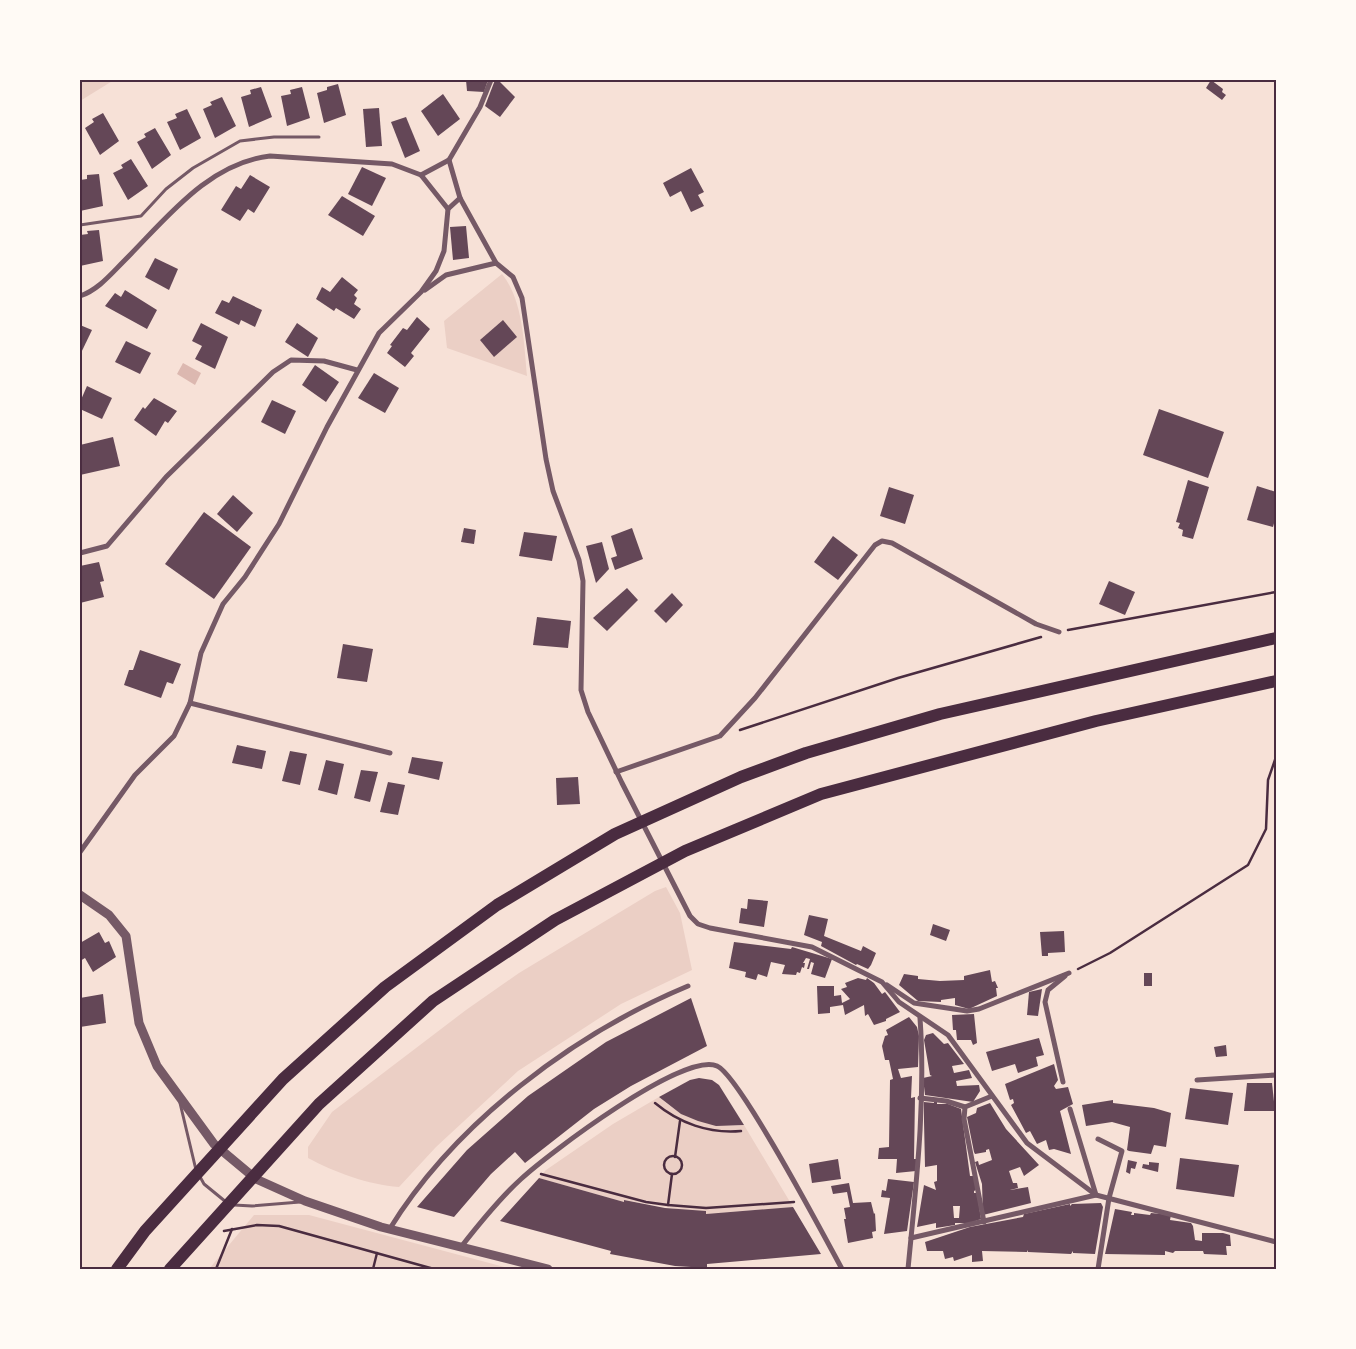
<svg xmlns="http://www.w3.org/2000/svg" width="1356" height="1349" viewBox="0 0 1356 1349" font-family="Karla,sans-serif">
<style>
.green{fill:#ebcfc5}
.water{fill:#dcb8b0}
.building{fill:#644757;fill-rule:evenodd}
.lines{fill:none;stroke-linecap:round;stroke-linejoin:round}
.path{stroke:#4a2c40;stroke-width:2.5}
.service{stroke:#755966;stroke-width:3}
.minor{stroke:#755966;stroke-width:5}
.tertiary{stroke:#755966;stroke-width:9}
.motorway{stroke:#4a2c40;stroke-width:12}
.neatline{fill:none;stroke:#4a2c40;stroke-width:2}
</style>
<rect width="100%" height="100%" fill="#f7e1d7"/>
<g class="green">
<polygon points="80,80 114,80 80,101"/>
<path d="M502,274c21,26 22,69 25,102l-80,-28 -3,-27z"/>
<path d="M666,887l14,26 12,57 -71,34 -103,67 -82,76 -37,40c-30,-2 -65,-15 -91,-29v-11l24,-35 134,-102 53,-37 136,-82z"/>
<path d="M659,1097c24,22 52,31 85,28l49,82 -87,7 -81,-14 -1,2 -85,-24 7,-8 67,-46z"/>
<polygon points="254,1215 309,1215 512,1269 209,1269"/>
</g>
<polygon class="water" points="183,363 201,373 195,385 177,374"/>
<g class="building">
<polygon points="466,80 488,80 484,92 467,91"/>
<polygon points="495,80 498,80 515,97 500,117 485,106"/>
<polygon points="1211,80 1223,89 1222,92 1226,95 1222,100 1206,88"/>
<polygon points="338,84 346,115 324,123 317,93 327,90 327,87"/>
<polygon points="261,87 272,117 249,127 241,97 251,94 250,90"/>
<polygon points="302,87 310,118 287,126 281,96 291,94 290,90"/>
<polygon points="443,94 460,119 438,136 421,111"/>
<polygon points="222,97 236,126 215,138 203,109 212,105 210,102"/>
<polygon points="379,108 382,146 366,147 363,109"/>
<polygon points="187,109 201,138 180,150 167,122 177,118 175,114"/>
<polygon points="103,113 119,141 100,155 85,128 94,122 92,119"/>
<polygon points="406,117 420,151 405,158 391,122"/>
<polygon points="155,128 171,155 152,169 137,142 146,137 144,134"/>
<polygon points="131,159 148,186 128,200 113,173 123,168 121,165"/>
<polygon points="362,167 386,178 372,206 348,194"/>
<polygon points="691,168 704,192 698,195 704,206 691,212 681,191 670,197 663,183"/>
<polygon points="99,174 103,206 80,211 80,180 87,179 87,175"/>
<polygon points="250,175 270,187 254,213 248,209 240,221 221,210 236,186 241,189"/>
<polygon points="342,196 375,216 363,236 328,215"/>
<polygon points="466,226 469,258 453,260 450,227"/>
<polygon points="99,230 103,261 80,266 80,235 88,234 87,231"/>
<polygon points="155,258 178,269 169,290 145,277"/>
<polygon points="342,277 358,290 354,295 357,298 354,304 361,309 354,319 336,308 334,311 316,299 322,287 330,292"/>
<polygon points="125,290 157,310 147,329 105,306 115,293 121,297"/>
<polygon points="233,296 262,310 255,327 241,320 239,325 215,313 222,300 229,303"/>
<polygon points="417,317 430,329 411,353 414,356 405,367 387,353 392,346 390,345 403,328 407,330"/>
<polygon points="503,320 517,337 494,357 480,340"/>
<polygon points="201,323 228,337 215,369 195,359 202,346 192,341"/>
<polygon points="297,323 318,338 308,357 285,342"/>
<polygon points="80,325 92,330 80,355"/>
<polygon points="126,341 151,353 140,374 115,362"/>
<polygon points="315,365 339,382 326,402 302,385"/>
<polygon points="374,373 399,388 385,413 358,398"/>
<polygon points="87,386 112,398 102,419 80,409 80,402"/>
<polygon points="154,398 177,411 168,423 165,421 156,436 134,420 143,407 145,409"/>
<polygon points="272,400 296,411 285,434 261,422"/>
<polygon points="1159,409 1224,432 1208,478 1143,455"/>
<polygon points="113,437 120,466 80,475 80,445"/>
<polygon points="1188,480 1209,487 1193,539 1182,536 1183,530 1178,528 1180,523 1176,522"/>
<polygon points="1257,486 1276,492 1276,516 1273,527 1247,520"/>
<polygon points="889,487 914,495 905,524 880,516"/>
<polygon points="233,495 253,513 237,532 217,514"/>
<polygon points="204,512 251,547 214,599 165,564"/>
<polygon points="464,528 476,530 474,544 461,542"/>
<polygon points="632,528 643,559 615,570 611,558 617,556 611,536"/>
<polygon points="524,532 557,536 552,561 519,556"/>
<polygon points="833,536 858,555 838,580 814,562"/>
<polygon points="602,542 609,569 596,583 586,546"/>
<polygon points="99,562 104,581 100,582 104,597 80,603 80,566"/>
<polygon points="1109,581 1135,592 1125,615 1099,604"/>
<polygon points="627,588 638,600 607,631 593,618"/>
<polygon points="672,593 683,605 666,623 654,611"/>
<polygon points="537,617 571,621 568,648 533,645"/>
<polygon points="343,644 373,649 367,682 337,678"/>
<polygon points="140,650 181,664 173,684 167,682 161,698 124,685 129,670 133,670"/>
<polygon points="237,745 266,751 262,769 232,763"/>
<polygon points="290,751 307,754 300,785 282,781"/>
<polygon points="412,757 443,762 439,780 408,773"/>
<polygon points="326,760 344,764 337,795 318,790"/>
<polygon points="361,770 378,772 370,802 354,798"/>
<polygon points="578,777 580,804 557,805 556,778"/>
<polygon points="388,782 405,785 398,815 380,812"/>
<polygon points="748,899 768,901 764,927 739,923 741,908 747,909"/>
<polygon points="809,915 828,919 824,936 861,951 863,946 876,953 871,965 868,969 857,964 856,965 821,946 822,942 804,935"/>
<polygon points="933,924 950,930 946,941 930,935"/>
<polygon points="1064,931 1065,952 1048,953 1048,956 1042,956 1040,932"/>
<polygon points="99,932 105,943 109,941 116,957 93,972 85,958 80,961 80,943"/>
<polygon points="734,942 791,949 792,947 832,959 825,978 811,974 814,963 811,962 809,969 807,969 810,959 806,958 803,963 805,963 804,968 802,967 800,973 797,972 796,975 782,974 785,965 771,962 767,977 758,974 756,980 745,977 746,972 729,968"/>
<polygon points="990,970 992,982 995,981 998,988 996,988 997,996 969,1009 955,1005 955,998 941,1000 941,1002 918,1001 899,985 904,974 918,976 918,979 940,981 964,980 964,976"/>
<rect x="1144" y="973" width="8" height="13"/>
<polygon points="858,978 866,980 867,978 874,983 882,994 885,992 900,1012 886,1019 886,1021 874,1025 868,1014 865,1016 864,1005 845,1015 843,1005 830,1007 830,1013 818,1014 817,986 834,986 834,996 841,995 842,1003 850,999 841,989 847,987 845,983"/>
<polygon points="1042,989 1038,1016 1027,1015 1029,992"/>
<polygon points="103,994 106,1023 80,1027 80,998"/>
<polygon points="691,998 707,1046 631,1086 594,1109 525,1163 515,1152 491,1174 454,1217 417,1207 467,1150 528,1096 606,1042"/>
<polygon points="974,1014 977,1043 973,1045 971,1040 957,1040 956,1030 953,1030 952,1015"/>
<polygon points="909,1017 917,1027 919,1036 918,1067 898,1069 901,1078 912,1076 911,1098 915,1097 914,1159 917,1159 916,1171 896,1173 897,1159 878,1159 879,1148 889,1147 890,1080 893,1079 889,1060 885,1060 882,1046 885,1036 888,1035 886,1030"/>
<polygon points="933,1033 944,1044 948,1043 964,1064 952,1066 954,1073 969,1070 972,1078 956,1081 957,1086 979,1085 980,1091 973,1102 925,1095 923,1078 932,1076 930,1075 924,1040 926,1035"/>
<polygon points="1039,1038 1044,1055 1036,1057 1038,1066 1018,1073 1015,1064 992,1071 986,1052"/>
<polygon points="1226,1045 1227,1056 1216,1057 1214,1047"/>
<polygon points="1054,1064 1058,1080 1054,1086 1056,1089 1068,1087 1073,1104 1060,1111 1071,1154 1054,1149 1049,1150 1046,1140 1037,1144 1030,1131 1026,1133 1011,1105 1014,1103 1013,1099 1010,1100 1005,1084"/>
<polygon points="699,1078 712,1080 719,1085 744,1125 716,1126 698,1121 681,1114 659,1097 690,1080"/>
<polygon points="1247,1083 1272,1083 1275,1111 1244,1111"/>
<polygon points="1190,1088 1233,1093 1228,1125 1185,1119"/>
<polygon points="1113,1100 1113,1103 1154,1108 1171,1113 1166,1147 1154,1145 1151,1154 1129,1151 1127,1150 1130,1127 1112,1122 1086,1126 1082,1105"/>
<path d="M934,1101h3v3h11l13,5 9,67h4l2,14 -2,1v2h3l4,26 -11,4h-15v2l-19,3v-5l-19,4 7,-42 12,5 -2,-8 3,-1v-16l-12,2 -1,-46v-19l10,1zM953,1206h7l-1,12h-5z"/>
<polygon points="990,1103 1006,1129 1039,1165 1024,1176 1020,1167 1009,1171 1013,1183 1017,1183 1018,1188 1010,1190 1028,1187 1031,1203 983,1215 982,1184 975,1162 978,1161 979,1165 992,1160 989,1149 986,1150 986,1152 975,1154 974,1152 967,1117 976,1113 977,1108"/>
<polygon points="1180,1158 1239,1165 1234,1197 1176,1189"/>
<polygon points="838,1159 841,1179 812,1183 809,1164"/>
<polygon points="1128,1160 1137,1162 1135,1169 1131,1168 1130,1174 1126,1172"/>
<polygon points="1149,1162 1159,1163 1158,1172 1142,1168 1143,1164 1149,1165"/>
<polygon points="539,1178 624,1202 624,1200 665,1208 706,1211 706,1214 793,1207 821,1254 707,1264 707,1268 675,1266 610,1254 611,1251 500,1221"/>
<polygon points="888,1179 914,1182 907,1231 884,1234 890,1198 881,1197 882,1190 886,1191"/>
<polygon points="849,1183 853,1203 871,1202 874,1214 875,1213 876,1231 872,1232 873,1238 848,1243 844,1219 846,1219 844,1208 850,1207 847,1192 833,1194 831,1186"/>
<polygon points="1101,1203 1103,1207 1095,1254 1073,1253 1073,1251 1071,1254 1028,1252 1027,1250 1027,1252 982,1251 983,1261 972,1262 972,1255 954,1261 953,1257 945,1259 943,1251 927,1251 925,1242 970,1227 1023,1217 1024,1214 1070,1204 1070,1206 1072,1204"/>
<polygon points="1115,1209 1132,1212 1131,1215 1134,1215 1134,1213 1150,1215 1151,1213 1171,1215 1170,1220 1191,1223 1193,1226 1195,1240 1202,1241 1202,1233 1223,1233 1230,1235 1231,1246 1226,1246 1227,1255 1204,1254 1203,1251 1175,1251 1173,1253 1165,1251 1165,1255 1105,1254"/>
</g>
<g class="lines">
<g class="path">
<polyline points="1068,630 1276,592"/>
<polyline points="740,730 898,678 1041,637"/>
<polyline points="1078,969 1110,953 1248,865 1266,829 1268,780 1276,757"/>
<path d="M655,1103c24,20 54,31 86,28"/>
<circle cx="673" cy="1165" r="9"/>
<polyline points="675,1157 680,1121"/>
<polyline points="541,1174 646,1202 668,1205"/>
<polyline points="672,1174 668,1205 706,1208 794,1202"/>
<polyline points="224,1231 257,1225 279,1226 434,1269"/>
<polyline points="216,1269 232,1229"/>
<polyline points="373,1269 377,1253"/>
</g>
<g class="service">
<polyline points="80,225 141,216 166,189 193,168 240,141 274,137 319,137"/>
<polyline points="180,1103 196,1170"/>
<polyline points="199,1175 204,1184 226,1202"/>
<polyline points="234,1205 252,1206 300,1202"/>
</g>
<g class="minor">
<polyline points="449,160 460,198 496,263 513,277 522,298 546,459 553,491 579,560 583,581 581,690 588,712 622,783 690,916 698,924 710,928 812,947 882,982 899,1002 948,1035 1027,1143 1096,1195 1276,1242"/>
<polyline points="421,175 449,160 480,107 491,80"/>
<polyline points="425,290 446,275 496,263"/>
<path d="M80,296c18,-6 31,-22 44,-35 42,-42 84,-98 146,-105l122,8 29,11 27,34"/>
<polyline points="80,553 107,546 166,477 273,372 291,360 324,361 357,370"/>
<polyline points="190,703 390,753"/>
<polyline points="616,772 720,736 755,698 875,545 882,541 892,543 1036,624 1059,632"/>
<polyline points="80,852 135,775 174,736 190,703 201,653 223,604 245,577 279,524 327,427 379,333 421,292 436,271 444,251 448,209 460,198"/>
<polyline points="887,985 914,1003 967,1011 979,1009 1069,973"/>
<polyline points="1197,1080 1276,1075"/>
<polyline points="1063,1082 1045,1002 1048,990 1065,976"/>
<polyline points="920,1098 946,1101 965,1107"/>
<polyline points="984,1222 964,1119 965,1107 992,1096"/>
<path d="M389,1230c66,-107 184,-196 299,-244"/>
<polyline points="911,1238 1096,1195 1070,1109"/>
<path d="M461,1247c18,-23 38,-48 60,-68 27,-25 163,-128 196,-113 23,10 108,172 125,203"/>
<path d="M908,1269c8,-84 18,-167 12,-251"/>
<polyline points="1098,1269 1109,1198 1122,1151 1098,1139"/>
</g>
<polyline class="tertiary" points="80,895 109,915 126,936 139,1023 157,1066 214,1144 256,1179 305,1201 381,1227 548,1269"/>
<g class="motorway">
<polyline points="117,1269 145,1231 283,1079 385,987 497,905 615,834 741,777 806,753 940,714 1276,638"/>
<polyline points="170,1269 319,1104 433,1001 555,920 685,851 821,794 1096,721 1276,681"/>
</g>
</g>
<rect width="1356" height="1349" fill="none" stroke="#fffaf5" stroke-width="162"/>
<rect x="81" y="81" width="1194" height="1187" class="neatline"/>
</svg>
